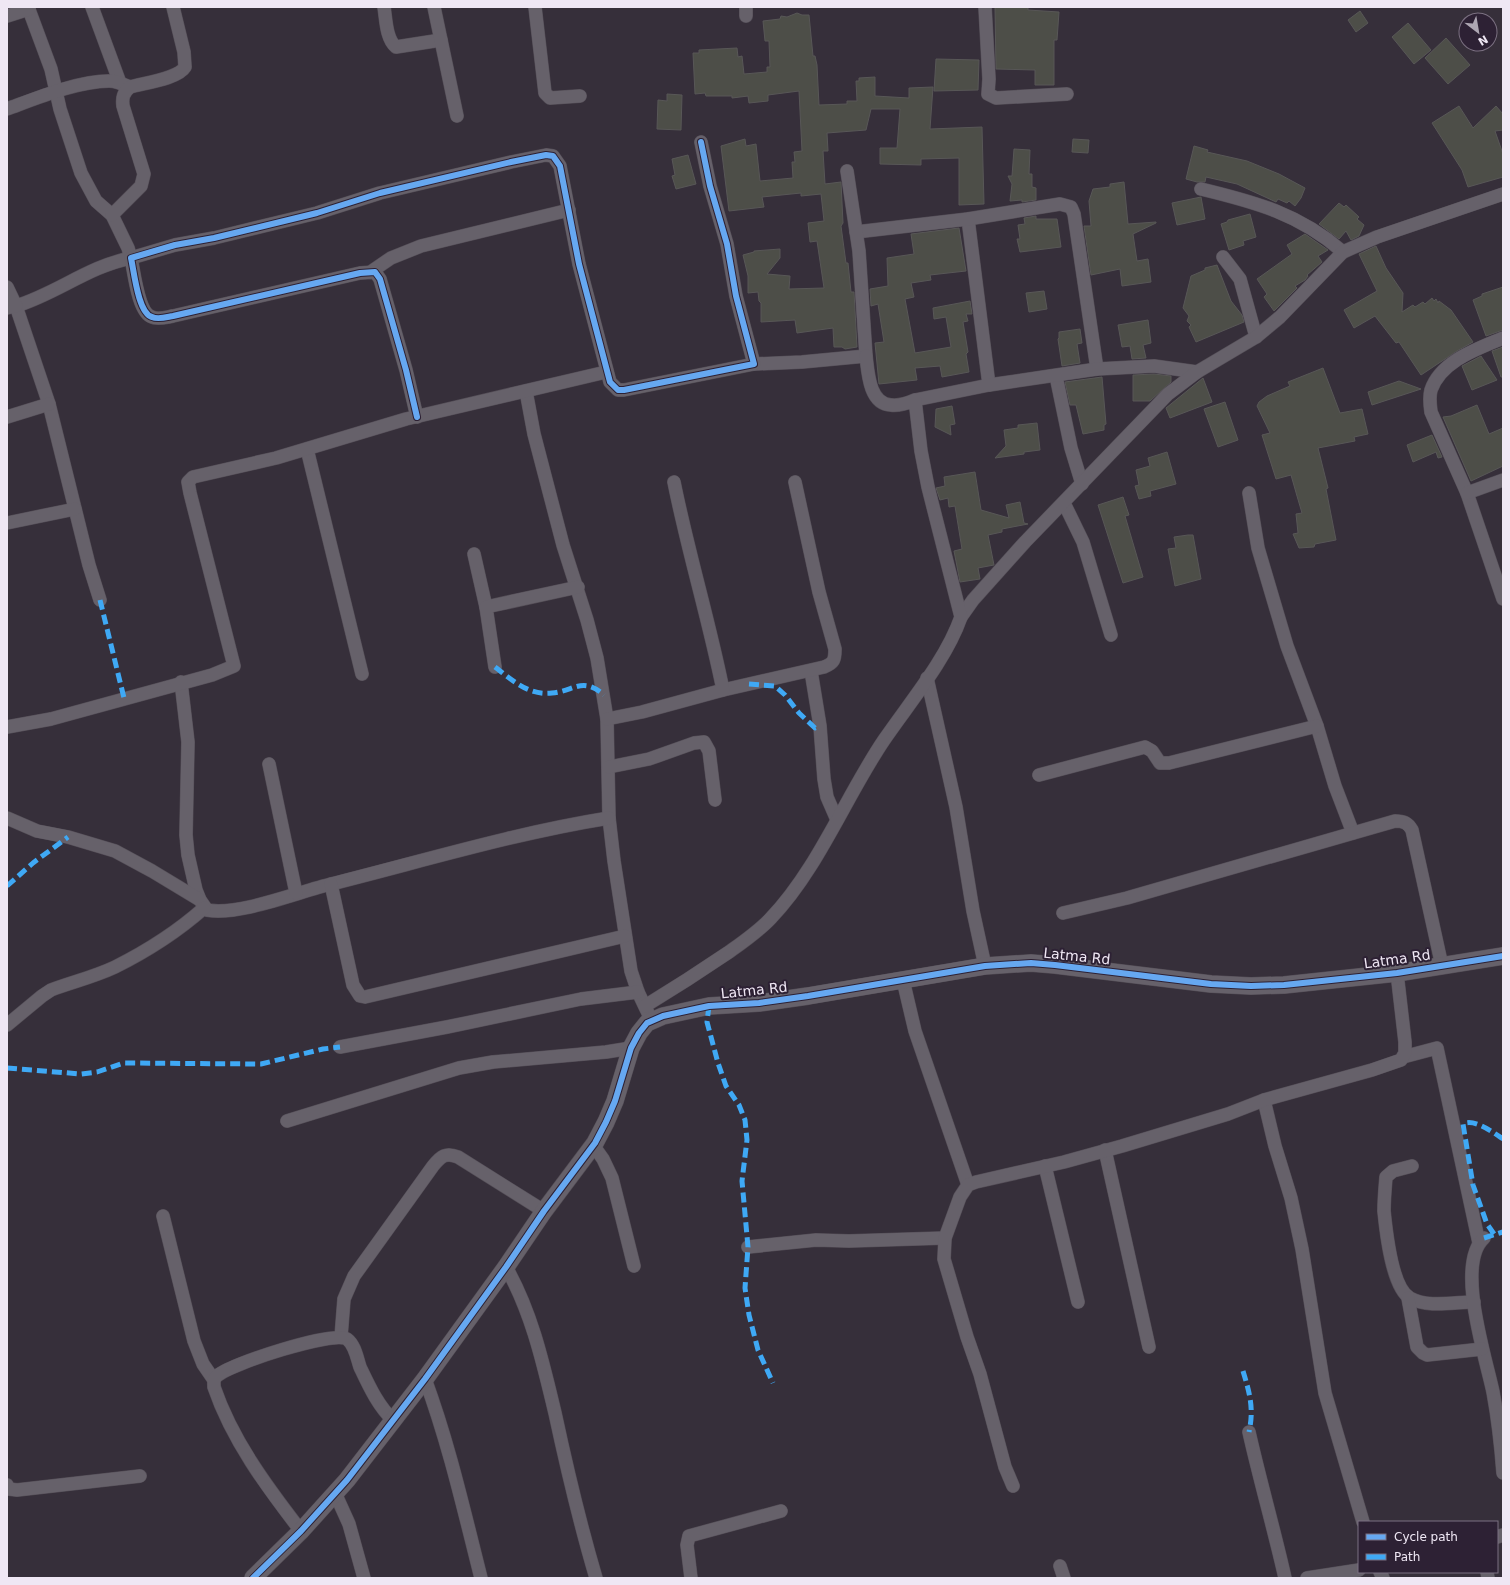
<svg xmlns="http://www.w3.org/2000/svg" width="1510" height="1585" viewBox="0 0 1510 1585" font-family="'DejaVu Sans',sans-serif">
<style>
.building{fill:#4d4e48;stroke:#585757}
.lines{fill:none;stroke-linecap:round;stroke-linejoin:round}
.minor-casing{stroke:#544e57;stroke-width:14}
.tertiary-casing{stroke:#544e57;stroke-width:18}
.minor{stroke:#66616a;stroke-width:13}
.tertiary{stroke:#66616a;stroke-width:17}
.quiet{stroke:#3fa9f5;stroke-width:5;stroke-dasharray:10 5;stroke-linecap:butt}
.cycleway-casing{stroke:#2d2134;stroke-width:8}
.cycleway{stroke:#66a8f1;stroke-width:6}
.labels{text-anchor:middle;stroke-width:4;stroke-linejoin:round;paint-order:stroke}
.street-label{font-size:14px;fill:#efe7f4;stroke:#2d2134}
</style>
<rect width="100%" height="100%" fill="#362f3a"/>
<g class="building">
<polygon points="995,7 1028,7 1028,10 1059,12 1057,40 1054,40 1054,85 1035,85 1035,70 996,69"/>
<polygon points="1360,11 1368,23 1356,32 1348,20"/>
<polygon points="797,13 802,15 809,15 813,56 815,56 817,65 819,105 847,104 847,101 857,101 856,81 859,81 859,78 875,77 875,96 909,98 909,88 933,87 930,129 982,127 984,204 959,205 959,158 921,159 921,165 880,164 880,148 897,148 900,109 871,109 866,130 827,133 828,151 823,151 825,184 841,182 843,223 841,226 846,263 848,263 851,292 854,292 857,347 845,349 842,347 834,347 833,328 797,333 795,320 761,322 761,303 759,301 758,292 748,293 748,276 743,255 754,252 754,251 780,249 780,258 767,274 790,276 789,289 824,288 817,241 810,242 808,223 824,221 821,194 801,196 801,193 762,197 764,207 729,211 721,146 745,139 746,146 756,144 760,181 793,178 792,162 795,162 794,152 802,151 799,91 768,95 768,101 749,103 748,96 732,98 732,96 706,96 705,93 695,94 693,53 699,53 699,50 737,48 738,57 742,56 744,74 767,72 767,67 770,67 769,41 765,41 763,21 780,19 781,16 787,17"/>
<polygon points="1408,23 1431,50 1414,64 1392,37"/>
<polygon points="1446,38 1470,65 1448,84 1425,58"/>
<polygon points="936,59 979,60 978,90 934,91"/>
<polygon points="667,94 682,95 681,130 657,129 658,100 667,101"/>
<polygon points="1459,106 1473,128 1496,106 1503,114 1503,130 1495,131 1503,154 1503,177 1468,187 1462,170 1432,123"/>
<polygon points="1073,139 1089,140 1088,153 1072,152"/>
<polygon points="1194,146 1208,150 1207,152 1247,161 1279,174 1305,188 1301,198 1295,206 1289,201 1287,203 1278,199 1276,202 1237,184 1206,177 1205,182 1197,182 1186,179"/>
<polygon points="1014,149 1030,150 1029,174 1032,174 1032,187 1036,188 1036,200 1022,202 1022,200 1010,201 1012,184 1008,176 1012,176"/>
<polygon points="688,155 696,184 676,189 672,176 675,175 672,159"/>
<polygon points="1124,182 1128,224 1156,222 1156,223 1133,234 1137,261 1148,259 1151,282 1122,286 1120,269 1091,275 1084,226 1091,226 1089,201 1093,189 1110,187 1110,184"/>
<polygon points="1201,197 1205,219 1177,225 1172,203"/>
<polygon points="1339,203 1344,207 1346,205 1359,217 1357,219 1364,225 1359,236 1351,240 1346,231 1339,239 1319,224"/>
<polygon points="1250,214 1256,237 1243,241 1244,245 1229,250 1221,224 1227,222 1228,220"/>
<polygon points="1036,216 1036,219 1057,219 1061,247 1020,252 1017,239 1020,239 1018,225 1025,224 1024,218"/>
<polygon points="959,228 966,271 930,275 931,280 911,283 914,297 905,299 915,353 951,347 946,317 934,319 933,308 970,301 972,314 966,314 968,321 963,322 968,352 966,354 969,372 942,377 940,366 915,368 917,380 879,384 875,343 884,342 878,304 871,306 870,289 888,286 887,258 914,254 911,234"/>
<polygon points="1305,234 1328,250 1318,256 1322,262 1307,275 1308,276 1305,280 1295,286 1297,288 1274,311 1264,297 1267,294 1257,279 1292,254 1287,245"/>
<polygon points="1376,246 1386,268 1403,293 1402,312 1413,305 1415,307 1423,302 1425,304 1432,298 1434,301 1436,299 1438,303 1439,301 1451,310 1473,342 1457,351 1421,375 1399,342 1396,343 1375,316 1354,328 1344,310 1377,291 1359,254"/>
<polygon points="1217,265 1231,301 1242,315 1244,322 1196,342 1189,327 1191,325 1187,321 1189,316 1183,308 1191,276 1205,270 1205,268"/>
<polygon points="1503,287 1503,330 1486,336 1473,300 1482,296 1482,294"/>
<polygon points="1044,291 1047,309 1029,312 1026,293"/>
<polygon points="1148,320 1151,343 1143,345 1146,358 1132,359 1130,346 1122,347 1118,325"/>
<polygon points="1080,329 1082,343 1077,344 1080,363 1062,366 1058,339 1059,338 1059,332"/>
<polygon points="1503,347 1503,377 1501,377 1492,351"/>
<polygon points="1481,356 1497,380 1472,390 1462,366"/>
<polygon points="1323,368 1340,413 1362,409 1368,434 1354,437 1355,441 1318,448 1328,488 1326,489 1336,540 1315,544 1314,547 1299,548 1293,534 1298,533 1296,514 1302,513 1297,496 1291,475 1276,479 1262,435 1270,433 1257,406 1259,402 1267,396 1290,386 1288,382"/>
<polygon points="1154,374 1171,376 1171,382 1150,401 1133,401 1133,375"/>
<polygon points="1102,377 1106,424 1104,425 1104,430 1083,434 1076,405 1070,405 1065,382"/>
<polygon points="1203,378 1212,402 1170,418 1166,408"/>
<polygon points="1399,381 1421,389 1372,405 1368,392"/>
<polygon points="1225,402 1238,440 1218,447 1204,409"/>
<polygon points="1477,405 1489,434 1503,428 1503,466 1471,481 1443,417 1451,416"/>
<polygon points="952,406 955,424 950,425 951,435 935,427 936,409"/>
<polygon points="1037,423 1040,450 1024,452 1024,454 995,458 1006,446 1004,430 1018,428 1018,425"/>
<polygon points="1432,435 1442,457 1438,458 1436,452 1413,462 1407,445"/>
<polygon points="1167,452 1176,484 1150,491 1151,496 1139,499 1135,486 1139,485 1136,470 1150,466 1148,458"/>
<polygon points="975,472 981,510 1009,518 1006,505 1020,502 1024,523 1028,524 1002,529 1002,532 988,535 994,565 978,568 980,579 960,582 954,551 962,549 955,506 949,507 948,498 940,500 936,488 945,486 944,477"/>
<polygon points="1123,497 1129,515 1125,516 1143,577 1123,583 1098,505"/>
<polygon points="1188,535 1193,535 1201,579 1175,586 1168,549 1176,548 1174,537"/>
</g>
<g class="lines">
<g class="minor-casing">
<g id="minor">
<path d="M28,7l23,62 9,40 21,64 15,28 16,14 16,33 3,10c-42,8 -75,36 -115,48l33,98 40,161 11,35"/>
<polyline points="92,7 120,83"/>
<path d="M384,7c2,12 2,32 12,40l45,-7"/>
<polyline points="434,7 457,116"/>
<polyline points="535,7 545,93 550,98 580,96"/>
<polyline points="746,7 746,16"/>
<polyline points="985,7 989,79 988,94 996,98 1067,94"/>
<polyline points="7,16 29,9"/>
<path d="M7,109c30,-11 71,-28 102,-28 8,0 14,3 21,6"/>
<path d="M1201,189c54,13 99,25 142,63"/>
<path d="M112,215l29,-29 3,-12 -21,-68c-1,-8 0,-13 7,-19 13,-4 48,-8 55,-20l-1,-15 -11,-45"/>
<polyline points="968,219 989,385"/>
<polyline points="856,232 968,219 1060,204 1071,207 1074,214 1097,369"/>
<polyline points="1223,257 1240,279 1256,337"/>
<polyline points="372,271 391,258 421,246 569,210"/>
<polyline points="7,287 16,306 7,308"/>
<path d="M1503,338c-26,11 -62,23 -72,52 -2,7 -1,15 0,22l36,81 36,106"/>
<polyline points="754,364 802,362 866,356 859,251 847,171"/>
<polyline points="1056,376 1071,448 1082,484"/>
<polyline points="526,391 534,434 563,545 587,620 597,658 607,719 609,818 614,861 631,971 638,992 648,1013"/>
<polyline points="915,400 989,385 1097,369 1154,366 1197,372"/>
<polyline points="7,417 49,404"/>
<path d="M417,417l-11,-47 -26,-91 -5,-7 -15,1 -187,43c-6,1 -15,4 -21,1 -14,-4 -18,-46 -21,-59l44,-13 39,-7 103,-25 63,-20 131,-31 35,-7 7,1 7,10 19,98 31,118 8,8h6l130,-26 -18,-68 -9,-52 -17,-58 -9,-44"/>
<polyline points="307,449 362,674"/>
<polyline points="1249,493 1258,548 1287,646 1317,726 1335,786 1353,833"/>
<polyline points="1467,493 1503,480"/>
<polyline points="1064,503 1083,542 1111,635"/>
<polyline points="7,523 75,509"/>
<polyline points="474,554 486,607"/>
<polyline points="961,617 973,600 1025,542 1168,394 1197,372 1256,337 1280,317 1343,252 1377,237 1503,194"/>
<polyline points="495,667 486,607 578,587"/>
<polyline points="811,671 820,726 824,779 827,797 837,820"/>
<polyline points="927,678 956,807 973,911 985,966"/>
<path d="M181,682l7,60 -2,93 2,20 8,35 4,10 7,10c32,6 91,-18 124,-26 92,-23 184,-51 278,-66"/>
<path d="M723,690l101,-23c10,-4 11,-7 11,-18l-16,-57 -24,-110"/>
<path d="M607,719l35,-7 81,-22c-14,-70 -35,-138 -49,-208"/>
<polyline points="7,727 51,719 212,675 234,666 190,493 188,482 193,477 276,458 406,419 606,372"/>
<polyline points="269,764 296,893"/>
<polyline points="609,767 649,759 694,743 704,742 709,751 715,800"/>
<polyline points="1039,775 1145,747 1152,751 1160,763 1169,763 1317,726"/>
<polyline points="7,818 37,831 68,837 115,851 152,871 200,900"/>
<polyline points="331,884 353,985 360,996 365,997 625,936"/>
<path d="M1063,913l64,-15 268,-77c9,0 13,2 17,9l30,136"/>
<polyline points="903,980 915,1031 968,1185"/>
<path d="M645,1006c28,-17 56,-35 84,-54 14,-10 30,-21 42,-34 47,-49 75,-122 113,-178 26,-38 62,-80 77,-123l-33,-130 -7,-36 -6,-51c-7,3 -16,6 -24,5 -22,-1 -23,-33 -25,-49"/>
<path d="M7,1025l35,-29 9,-6c21,-8 43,-13 64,-23 32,-16 62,-35 89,-59"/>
<polyline points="340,1047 447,1027 581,999 638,992"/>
<polyline points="1403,1057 1437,1048 1479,1243"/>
<polyline points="1264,1100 1275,1146 1291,1198 1302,1249 1325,1393 1363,1522"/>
<polyline points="287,1121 459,1068 493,1062 606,1052 631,1048"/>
<polyline points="593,1145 603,1159 612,1178 634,1266"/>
<polyline points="1105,1150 1149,1347"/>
<polyline points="1045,1166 1078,1302"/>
<path d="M1412,1166l-19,5 -7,6c-1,12 -2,23 -2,34 2,20 8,77 26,87 17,10 45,4 64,4"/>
<polyline points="163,1216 194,1341 203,1364 214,1380"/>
<path d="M1484,1238c-29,26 2,120 9,154 5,27 8,54 10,81"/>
<polyline points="748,1247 816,1240 849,1241 945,1238"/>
<path d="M506,1267c26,46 37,96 49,146 12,56 25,111 41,165"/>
<polyline points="1408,1298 1417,1347 1423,1353 1427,1355 1482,1349"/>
<path d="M341,1337l3,-38 10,-23 79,-110c8,-10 13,-14 25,-9l86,54"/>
<path d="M425,1379c24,65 39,132 56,199"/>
<path d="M1249,1432c11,49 25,97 36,146"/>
<polyline points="7,1485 9,1489 17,1490 140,1476"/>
<polyline points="1013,1486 1005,1467 980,1374 967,1337 944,1259 945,1238 960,1197 968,1185 976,1182 1064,1162 1122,1146 1228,1114 1264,1100 1372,1070 1401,1060 1405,1053 1405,1042 1397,973"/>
<polyline points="335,1493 349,1524 364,1578"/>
<path d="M301,1531c-34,-44 -69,-91 -87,-144 0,-5 -1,-8 3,-11 12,-12 118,-46 130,-37 8,6 10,19 13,28 9,19 18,39 34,54"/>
<polyline points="1497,1537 1503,1535"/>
<polyline points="1060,1566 1064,1578"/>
<polyline points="1380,1572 1383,1578"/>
<polyline points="1487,1572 1488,1578"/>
<polyline points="691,1578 687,1545 689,1536 781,1511"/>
<polyline points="1307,1578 1359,1570"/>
</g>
</g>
<g class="tertiary-casing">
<polyline id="tertiary" points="253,1578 301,1531 347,1480 425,1379 506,1267 544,1211 595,1143 606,1122 615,1101 631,1048 639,1033 647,1023 663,1016 709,1006 759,1003 808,996 985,966 1031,963 1055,965 1211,984 1251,986 1284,985 1397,973 1503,956"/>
</g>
<use href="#minor" class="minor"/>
<use href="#tertiary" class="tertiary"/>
<g class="quiet">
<polyline points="100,600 124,698"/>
<path d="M495,667c17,13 34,29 57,26 23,-2 30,-17 52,2"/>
<polyline points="749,684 775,686 785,695 799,713 815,728 820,726"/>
<polyline points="7,886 33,863 68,837"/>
<polyline points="709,1006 707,1022 718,1063 726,1086 739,1105 745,1120 747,1140 742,1181 748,1247 745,1288 749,1315 758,1350 773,1383"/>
<polyline points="7,1068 81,1074 97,1072 124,1063 261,1064 323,1049 340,1047"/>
<path d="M1494,1234l-7,-10 -14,-39 -10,-61c11,-6 31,9 40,15"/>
<polyline points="1484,1238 1503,1232"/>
<path d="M1243,1371c7,23 11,38 6,61"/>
</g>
<g class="cycleway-casing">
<g id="cycleway">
<path d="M417,417l-11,-47 -26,-91 -5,-7 -15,1 -187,43c-6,1 -15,4 -21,1 -14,-4 -18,-46 -21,-59l44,-13 39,-7 103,-25 63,-20 131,-31 35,-7 7,1 7,10 19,98 31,118 8,8h6l130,-26 -18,-68 -9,-52 -17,-58 -9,-44"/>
<polyline points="253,1578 301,1531 347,1480 425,1379 506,1267 544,1211 595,1143 606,1122 615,1101 631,1048 639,1033 647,1023 663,1016 709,1006 759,1003 808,996 985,966 1031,963 1055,965 1211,984 1251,986 1284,985 1397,973 1503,956"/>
</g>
</g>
<use href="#cycleway" class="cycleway"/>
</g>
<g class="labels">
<g class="street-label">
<text transform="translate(1077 956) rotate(6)" y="5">Latma Rd</text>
<text transform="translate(1397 959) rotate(-8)" y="5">Latma Rd</text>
<text transform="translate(754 990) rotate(-6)" y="5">Latma Rd</text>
</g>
</g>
<rect width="1510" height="1585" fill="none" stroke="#efe7f4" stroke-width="16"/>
<rect x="1358" y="1521" width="140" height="52" fill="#2d2134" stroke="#7b7081"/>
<rect x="1366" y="1534" width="20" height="6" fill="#66a8f1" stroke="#7b7081"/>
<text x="1394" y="1541" font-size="12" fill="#efe7f4">Cycle path</text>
<rect x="1366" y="1554" width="20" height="6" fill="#3fa9f5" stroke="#7b7081"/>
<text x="1394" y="1561" font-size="12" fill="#efe7f4">Path</text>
<g transform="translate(1478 32) rotate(149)"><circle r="19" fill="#2d2134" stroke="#7b7081"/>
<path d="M0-3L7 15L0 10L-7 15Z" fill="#aea7b3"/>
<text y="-6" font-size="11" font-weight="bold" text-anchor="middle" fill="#efe7f4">N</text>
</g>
</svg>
